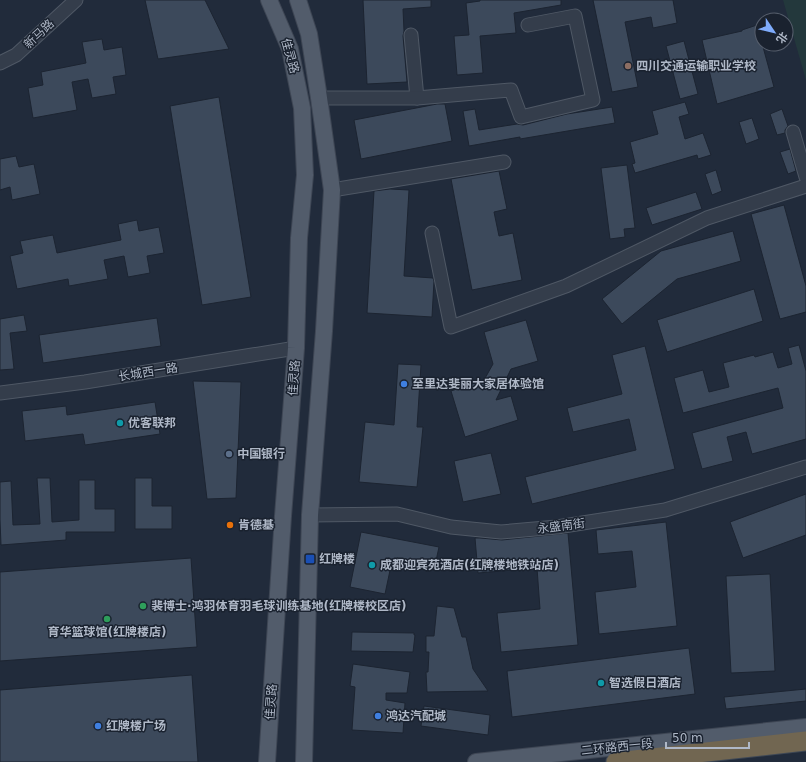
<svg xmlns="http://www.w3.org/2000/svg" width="806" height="762" viewBox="0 0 806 762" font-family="'DejaVu Sans','Noto Sans SC',sans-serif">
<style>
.green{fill:#23383c}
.building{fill:#3c495b;stroke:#1c2431}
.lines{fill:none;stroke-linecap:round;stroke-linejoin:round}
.minor-casing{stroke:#4f5865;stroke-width:15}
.major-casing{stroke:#3e4654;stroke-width:18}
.highway-casing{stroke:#3f4855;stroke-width:21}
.minor{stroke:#343d4b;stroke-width:13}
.major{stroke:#525c6b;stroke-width:16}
.highway{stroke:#716651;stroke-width:19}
.education-dot{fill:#8d6e63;stroke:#1a222f;stroke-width:1.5}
.shop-dot{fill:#3f7fe0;stroke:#1a222f;stroke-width:1.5}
.culture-dot{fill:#0f9aa8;stroke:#1a222f;stroke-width:1.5}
.service-dot{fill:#5c6f8a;stroke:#1a222f;stroke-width:1.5}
.food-dot{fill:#e8710a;stroke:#1a222f;stroke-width:1.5}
.transit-dot{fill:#1a4fb4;stroke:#1a222f;stroke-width:1.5}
.leisure-dot{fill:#2e9e5b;stroke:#1a222f;stroke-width:1.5}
.labels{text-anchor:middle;stroke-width:3;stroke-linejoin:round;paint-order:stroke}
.street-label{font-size:12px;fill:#afb8c7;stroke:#1a222f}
.poi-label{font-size:12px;font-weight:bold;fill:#afb8c7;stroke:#1a222f;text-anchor:start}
</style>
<rect width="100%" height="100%" fill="#212b3b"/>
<polygon class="green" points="783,0 806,0 806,80"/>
<g class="building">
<polygon points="145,0 205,0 229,49 158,59"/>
<polygon points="363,0 431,0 431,7 403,9 404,31 403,36 407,82 367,84"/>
<polygon points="480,0 561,0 561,5 514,13 516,33 480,36 483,73 457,75 454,36 469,35 466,3 480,1"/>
<polygon points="593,0 673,0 677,23 653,28 651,17 625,22 638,87 612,92"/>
<polygon points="757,25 774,87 717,104 702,40 742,31 742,30"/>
<polygon points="102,39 104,50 122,47 126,75 113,77 116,94 92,98 88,79 72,82 77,110 33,118 28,88 43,85 41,72 86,63 82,42"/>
<polygon points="684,41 698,94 680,99 666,46"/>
<polygon points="219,97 251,297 202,305 170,106"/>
<polygon points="685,102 689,114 679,117 685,139 703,133 711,155 698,159 697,155 635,173 632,164 635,163 630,142 658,134 652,111"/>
<polygon points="437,104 445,104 452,141 361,159 354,120"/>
<polygon points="612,107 615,123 520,139 520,137 469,146 463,111 475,109 479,130 517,124 523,125 567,114"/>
<polygon points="782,109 788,126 785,130 785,133 777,135 770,114"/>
<polygon points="752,118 759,139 746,144 739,122"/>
<polygon points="790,149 796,171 788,174 780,152"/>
<polygon points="16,156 19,167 34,164 40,194 12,200 10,187 0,190 0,159"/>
<polygon points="627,165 635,228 624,229 625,237 610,239 601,168"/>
<polygon points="716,170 722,191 712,195 705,174"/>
<polygon points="499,171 507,209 494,212 499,236 513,233 522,280 472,290 451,179"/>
<polygon points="390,189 409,190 404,276 433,278 434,281 432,317 367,313 374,191"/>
<polygon points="696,192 702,209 652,225 646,208"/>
<polygon points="784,205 806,286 806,312 780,319 751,214"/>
<polygon points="137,220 139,231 159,227 164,253 147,256 150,273 128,277 124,256 104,260 108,279 69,286 68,279 17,289 10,256 23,253 20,241 53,235 57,253 121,240 118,224"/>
<polygon points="733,231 741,261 677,279 622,324 602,299 661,251"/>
<polygon points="754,289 763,321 667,352 657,320"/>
<polygon points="24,315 27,331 10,333 14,369 0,370 0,319"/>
<polygon points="157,318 161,346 43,363 39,335"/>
<polygon points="526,320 538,361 511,369 496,400 511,396 518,420 465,437 451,391 484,380 493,364 484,332"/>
<polygon points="799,345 806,371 806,439 752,454 746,432 727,437 733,461 702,469 692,433 783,408 778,388 683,413 674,378 703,370 709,392 729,387 723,363 754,355 755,357 773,352 778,368 792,364 788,348"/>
<polygon points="645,346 675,469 532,504 525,477 636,450 629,419 573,432 567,408 622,394 612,355"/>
<polygon points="398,364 421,365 417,427 423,427 417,487 359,482 365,422 394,425"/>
<polygon points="193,381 241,382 236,498 207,499"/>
<polygon points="155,402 160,434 85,445 83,434 25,441 22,411 66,406 67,415"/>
<polygon points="491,453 501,494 463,502 454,461"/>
<polygon points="37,478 50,478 52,522 79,520 79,480 95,480 95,509 115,509 115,532 66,532 66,540 1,545 0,520 0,482 11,481 13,525 40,524"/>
<polygon points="135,478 152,478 152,506 172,506 172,529 135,529"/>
<polygon points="806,494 806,535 743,558 730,522"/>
<polygon points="666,522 677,626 599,634 595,592 636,587 632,551 598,554 596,530"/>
<polygon points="361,532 439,547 434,570 392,561 385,594 350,587"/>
<polygon points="568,533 578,645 501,652 497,613 540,609 537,568 478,573 475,538 480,538 502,540"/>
<polygon points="191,558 197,647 0,661 0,572"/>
<polygon points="770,574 775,671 731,673 726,576"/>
<polygon points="437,606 454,608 462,637 466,637 473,669 488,691 427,692 426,672 428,672 429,652 426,652 426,636 434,636"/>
<polygon points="352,632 414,633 414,635 415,635 413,652 351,651"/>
<polygon points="689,648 695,694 512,717 507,671"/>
<polygon points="353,664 410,672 407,693 386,693 386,700 405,703 403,733 352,730 355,687 350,686"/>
<polygon points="192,675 198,762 0,762 0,690"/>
<polygon points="806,689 806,701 726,709 724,697"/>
<polygon points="424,706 490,715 488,735 421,726"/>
</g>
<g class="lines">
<g class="minor-casing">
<g id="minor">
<polyline points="411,35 417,98"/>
<polyline points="0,63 16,55 76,0"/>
<polyline points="319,98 417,98 511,90 521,117 593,100 575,16 528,25"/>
<polyline points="793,132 806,177"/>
<polyline points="332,190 504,162"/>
<polyline points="432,233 451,327 566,286 707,218 806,186"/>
<polyline points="0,393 85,382 296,348"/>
<polyline points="310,515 397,514 451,527 501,532 557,527 665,510 806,467"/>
</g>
</g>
<g class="major-casing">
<g id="major">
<polyline points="298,0 309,34 319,98 332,190 324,331 310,515 304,762"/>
<polyline points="267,762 283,516 296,348 299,238 305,175 302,108 290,49 269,0"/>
<polyline points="476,762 806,727"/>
</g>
</g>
<g class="highway-casing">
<polyline id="highway" points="616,762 806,741"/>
</g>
<use href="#minor" class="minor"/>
<use href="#major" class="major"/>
<use href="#highway" class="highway"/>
</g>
<circle class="education-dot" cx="628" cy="66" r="4"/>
<g class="shop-dot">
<circle cx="404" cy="384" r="4"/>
<circle cx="378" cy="716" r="4"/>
<circle cx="98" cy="726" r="4"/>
</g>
<g class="culture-dot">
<circle cx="120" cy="423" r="4"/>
<circle cx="372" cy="565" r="4"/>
<circle cx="601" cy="683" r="4"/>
</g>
<circle class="service-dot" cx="229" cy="454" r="4"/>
<circle class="food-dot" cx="230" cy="525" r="4"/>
<rect class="transit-dot" x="305" y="554" width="10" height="10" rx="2"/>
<g class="leisure-dot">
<circle cx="143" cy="606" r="4"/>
<circle cx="107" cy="619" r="4"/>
</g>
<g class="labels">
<g class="street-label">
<text transform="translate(39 34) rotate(-43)" y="4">新马路</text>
<text transform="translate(290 56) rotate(74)" y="4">佳灵路</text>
<text transform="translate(148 372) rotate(-9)" y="4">长城西一路</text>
<text transform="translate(294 378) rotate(-86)" y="4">佳灵路</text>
<text transform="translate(561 526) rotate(-7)" y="4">永盛南街</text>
<text transform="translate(271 702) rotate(-86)" y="4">佳灵路</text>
<text transform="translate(617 747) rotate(-6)" y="4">二环路西一段</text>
</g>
<g class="poi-label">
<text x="636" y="70">四川交通运输职业学校</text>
<text x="412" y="388">至里达斐丽大家居体验馆</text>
<text x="128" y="427">优客联邦</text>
<text x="237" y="458">中国银行</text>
<text x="238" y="529">肯德基</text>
<text x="319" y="563">红牌楼</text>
<text x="380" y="569">成都迎宾苑酒店(红牌楼地铁站店)</text>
<text x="151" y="610">裴博士·鸿羽体育羽毛球训练基地(红牌楼校区店)</text>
<text x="107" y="636" text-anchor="middle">育华篮球馆(红牌楼店)</text>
<text x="609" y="687">智选假日酒店</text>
<text x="386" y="720">鸿达汽配城</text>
<text x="106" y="730">红牌楼广场</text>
</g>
</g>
<g transform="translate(774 32) rotate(125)"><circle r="19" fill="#1a222f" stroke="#565e6c"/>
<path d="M0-3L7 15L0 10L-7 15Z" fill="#7facfc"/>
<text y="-6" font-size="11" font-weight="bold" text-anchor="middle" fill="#afb8c7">北</text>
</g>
<path d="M666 742v6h83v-6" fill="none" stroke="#afb8c7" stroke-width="2"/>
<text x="672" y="742" font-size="12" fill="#afb8c7" stroke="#1a222f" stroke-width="3" paint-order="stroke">50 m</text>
</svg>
